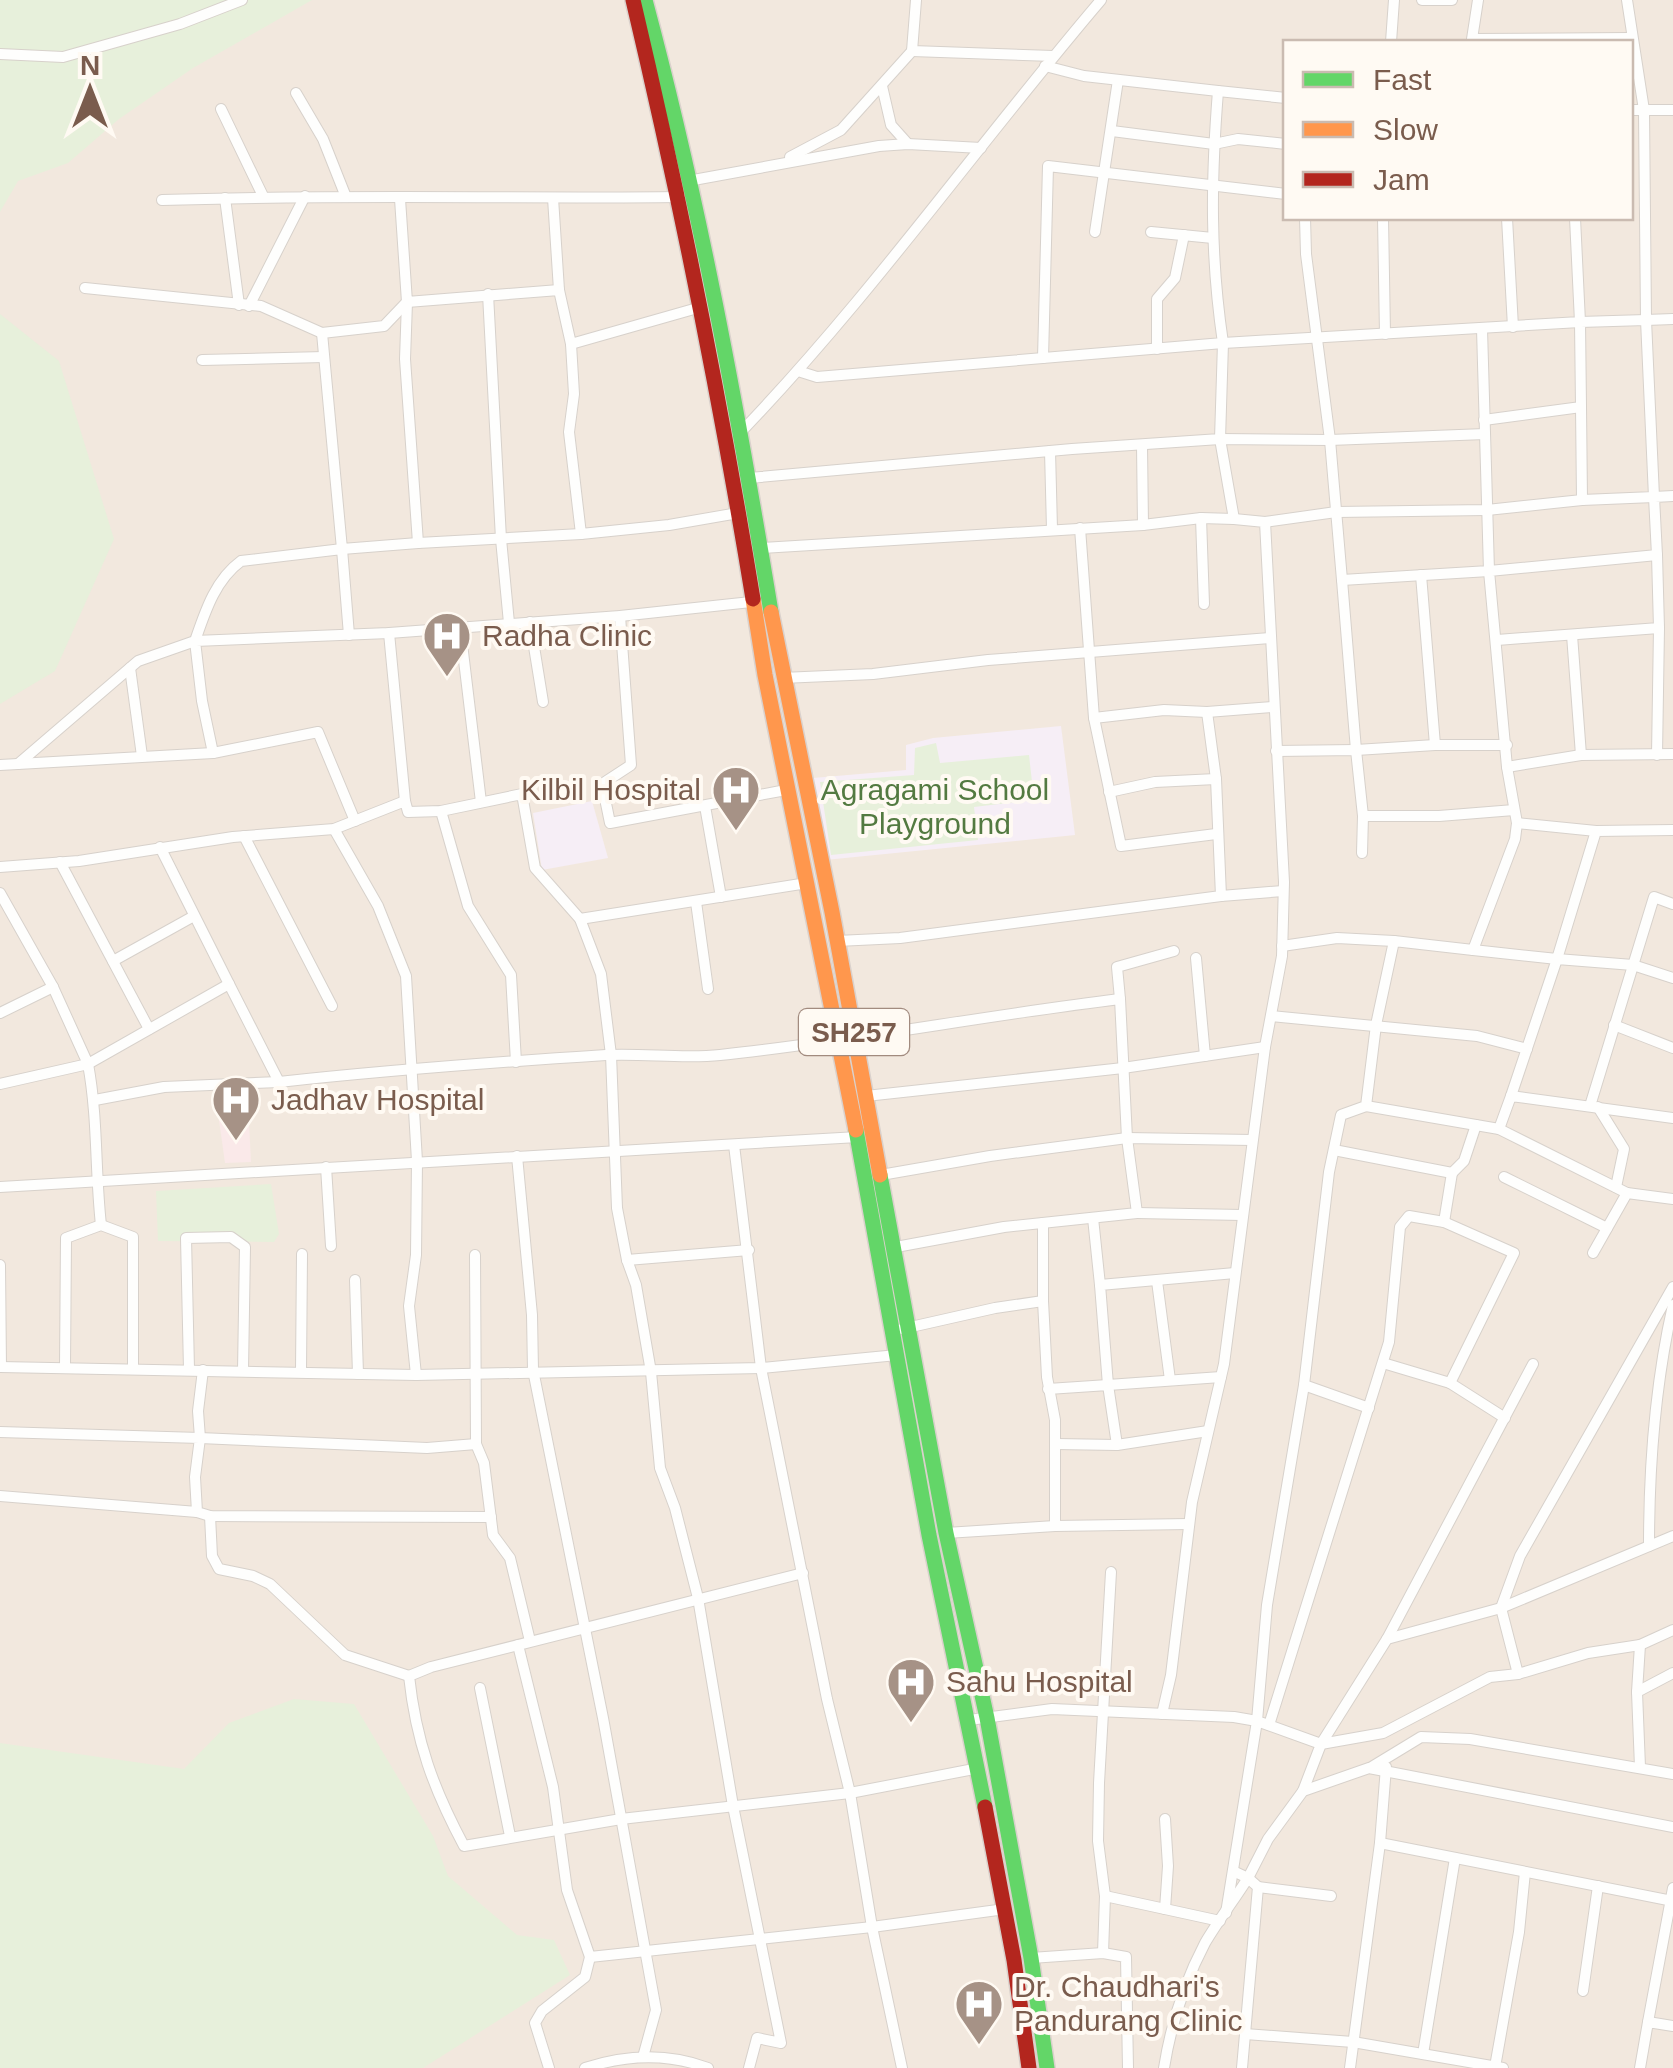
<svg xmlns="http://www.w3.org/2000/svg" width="1673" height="2068" viewBox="0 0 1673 2068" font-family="Arial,sans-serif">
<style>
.residential{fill:#f2e8de;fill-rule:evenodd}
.education{fill:#f6eef6}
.medical{fill:#fae9e9}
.green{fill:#e7f0db}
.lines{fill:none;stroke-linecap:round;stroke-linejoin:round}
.street-casing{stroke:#d7d1cb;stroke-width:12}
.fast-casing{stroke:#dad1cc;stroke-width:18}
.slow-casing{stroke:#dad1cc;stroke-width:18}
.jam-casing{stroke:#dad1cc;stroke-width:18}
.street{stroke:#fefefd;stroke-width:10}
.fast{stroke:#63d668;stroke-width:15}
.slow{stroke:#ff974d;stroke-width:15}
.jam{stroke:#b3261e;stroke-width:15}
.labels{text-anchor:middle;stroke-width:8;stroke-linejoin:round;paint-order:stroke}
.shield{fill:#fffaf3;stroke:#a28b7f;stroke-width:2.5}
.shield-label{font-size:28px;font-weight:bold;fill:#7a5c4d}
.poi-label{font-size:30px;fill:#7a5c4d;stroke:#fffaf3;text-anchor:start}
.park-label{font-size:30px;fill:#537a41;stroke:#fffaf3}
</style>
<rect width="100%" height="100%" fill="#f9f5f0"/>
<path class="residential" d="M0,0h1673v2068h-1673zM1286,42h344v176h-344z"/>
<g class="education">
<polygon points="1061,726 1075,835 825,860 813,778 906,770 906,745 933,738"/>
<polygon points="592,801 608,858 542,870 533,813"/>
</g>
<polygon class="medical" points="236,1118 249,1122 251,1162 225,1163 219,1120"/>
<g class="green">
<polygon points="0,0 312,0 193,68 119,119 68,163 18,181 0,212"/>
<polygon points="0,314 59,361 114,539 55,671 0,704"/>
<polygon points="936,743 940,763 1029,755 1034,800 974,807 978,840 831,855 820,782 914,775 915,748"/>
<polygon points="271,1184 279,1234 274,1242 158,1241 156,1191"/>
<polygon points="294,1699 354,1704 433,1836 448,1876 517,1935 554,1940 570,1975 423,2068 0,2068 0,1743 184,1769 229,1723"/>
</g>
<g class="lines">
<g class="street-casing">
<g id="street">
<polyline points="916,0 912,51 1053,56"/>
<polyline points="1422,0 1452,0"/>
<polyline points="1478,0 1472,39 1631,38"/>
<polyline points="1627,0 1644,110 1673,110"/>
<polyline points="1391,42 1394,0"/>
<polyline points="0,54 63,57 180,24 242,0"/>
<polyline points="882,86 891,125 908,144"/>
<polyline points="1218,91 1286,98"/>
<polyline points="296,93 323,139 346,197"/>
<polyline points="221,109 263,196"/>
<polyline points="1630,110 1644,110 1646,320 1673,319"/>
<polyline points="1112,131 1214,144 1238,139 1286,144"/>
<polyline points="790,157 841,130 912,51"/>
<polyline points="688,181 879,146 908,144 981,148"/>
<polyline points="225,198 239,305"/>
<polyline points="553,198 559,290"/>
<polyline points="400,199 407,302 559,290 571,344 701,307"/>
<path d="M162,200c173,-6 345,-1 518,-3"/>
<polyline points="1305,218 1306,254 1330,440 1342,580 1489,571 1482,329"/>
<polyline points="1383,218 1385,334"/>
<polyline points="1507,218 1513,327"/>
<polyline points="1095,232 1118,80"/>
<polyline points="1151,232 1213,238"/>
<polyline points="85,288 261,306 322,333"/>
<polyline points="488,294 501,539 509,623"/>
<polyline points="407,302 405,359 418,543 581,534"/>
<polyline points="406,303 384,326 322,333 342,549 418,543"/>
<polyline points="249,306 305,196"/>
<polyline points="571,344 574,394 569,432 581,534 669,525 738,513"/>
<polyline points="1157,349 1157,299 1175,278 1184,235"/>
<polyline points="1043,358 1048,166 1286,194"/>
<polyline points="202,360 324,357"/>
<path d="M798,371l19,6 406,-34c-13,-88 -12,-163 -5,-252l-134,-15 -39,-10"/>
<polyline points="1484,420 1581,407 1580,322 1646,320 1654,497 1582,500"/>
<path d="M739,434c131,-136 240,-291 362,-434"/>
<polyline points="1142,445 1143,525"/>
<polyline points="1050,451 1052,529"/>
<polyline points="749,478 1072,449 1220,439 1223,343 1580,322 1575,218"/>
<polyline points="1673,496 1654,497 1657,555 1489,571 1507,767 1517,823 1515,839 1473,950 1557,959 1596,831 1673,830"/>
<polyline points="1201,518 1204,604"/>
<polyline points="1265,522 1336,512 1487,510 1582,500 1581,407"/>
<polyline points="1080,528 1094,718 1121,846 1216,834"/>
<polyline points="761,548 1143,525 1201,518 1234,519 1220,439 1330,440 1485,434"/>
<polyline points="1421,575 1435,745 1507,745"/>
<polyline points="1342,580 1356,750 1435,745"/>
<polyline points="620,616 631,765 602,784 610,823 786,790"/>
<polyline points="530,622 543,702"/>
<polyline points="460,627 481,802"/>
<polyline points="389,633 405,801"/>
<polyline points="1572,635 1581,755"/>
<polyline points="1497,640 1659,628 1657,555"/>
<polyline points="130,668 142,756"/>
<polyline points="782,678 873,674 988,660 1270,638"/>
<polyline points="1094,718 1164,710 1207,712 1273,707"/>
<polyline points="1276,751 1356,750 1363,816 1362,853"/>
<polyline points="213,753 202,701 195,641 389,633 620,616 751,602"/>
<polyline points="1657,755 1659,628"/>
<path d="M18,764l120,-103 57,-20c10,-29 20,-61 46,-80l101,-12 7,86"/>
<polyline points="0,765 213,753 318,732 355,821"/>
<polyline points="1507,767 1581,755 1673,754"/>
<polyline points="1109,792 1155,782 1216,779"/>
<polyline points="705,806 721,897"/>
<polyline points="441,811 468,906 511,975 516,1062"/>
<polyline points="1363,816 1439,816 1514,810"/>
<polyline points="1517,823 1596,831"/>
<polyline points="334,829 378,906 406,976 417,1161 416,1255 409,1306 416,1375"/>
<polyline points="244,836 332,1006"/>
<polyline points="160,847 229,984"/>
<polyline points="60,862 149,1029"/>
<polyline points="0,867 79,861 233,837 334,829 405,801 408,812 441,811 522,794 535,868 580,919 601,974 611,1055 617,1208 627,1260 749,1250"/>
<path d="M0,893l53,94 35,77 141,-80 50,98c109,-12 218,-20 327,-27 38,-2 77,4 114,0 134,-14 267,-40 400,-56l7,139 10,75 -133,14 -108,20"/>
<polyline points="1221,896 1283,891"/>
<polyline points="696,902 708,989"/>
<polyline points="580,919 807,883"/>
<polyline points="837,941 900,938 1221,896 1216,779 1207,712"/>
<polyline points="1282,946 1337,938 1394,941"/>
<polyline points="1196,958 1205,1056"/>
<polyline points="113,961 194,916"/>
<polyline points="1120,999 1117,967 1174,951"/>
<polyline points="0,1013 53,987"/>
<polyline points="1271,1016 1477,1036 1527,1049"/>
<polyline points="1614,1025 1673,1048"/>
<path d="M0,1084l88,-20c10,54 7,107 13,161"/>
<polyline points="866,1096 1123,1068 1265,1047"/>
<polyline points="1511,1096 1557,959 1633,965 1673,978"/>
<polyline points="95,1100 164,1087 279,1082"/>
<polyline points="1366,1106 1499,1129 1627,1193"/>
<polyline points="1590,1106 1654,897 1673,904"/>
<polyline points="1598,1107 1624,1149 1616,1187"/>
<polyline points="1499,1129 1511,1096 1673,1118"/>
<polyline points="734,1145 761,1368 827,1699 850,1793 872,1927 902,2068"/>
<polyline points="1334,1150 1452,1173 1464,1161 1476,1125"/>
<polyline points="517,1156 532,1315 533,1370 603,1718 656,2010 643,2057"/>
<polyline points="326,1167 331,1246"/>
<polyline points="881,1175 990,1156 1127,1138 1252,1140"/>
<polyline points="1504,1177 1607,1228"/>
<polyline points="0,1187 858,1137"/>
<polyline points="1137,1213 1242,1215"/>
<polyline points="1093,1218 1100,1285"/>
<polyline points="1444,1222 1452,1173"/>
<polyline points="1593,1253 1627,1193 1673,1199"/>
<polyline points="475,1255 476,1444 484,1463 493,1535 510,1558 530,1641"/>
<polyline points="627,1260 636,1285 651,1372 660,1468 675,1508 698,1598 733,1806 781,2043 757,2038 749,2068"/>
<polyline points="0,1265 1,1367"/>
<polyline points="355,1280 358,1374"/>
<polyline points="1157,1281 1170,1380"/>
<polyline points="1673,1287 1520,1556 1501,1608 1518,1674 1588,1653 1640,1645 1673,1630"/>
<polyline points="1043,1301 1047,1377 1055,1420 1055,1526"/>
<polyline points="902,1329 995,1308 1043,1301 1043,1223"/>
<polyline points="1383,1363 1450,1383"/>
<polyline points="0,1367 416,1375 761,1368 897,1355"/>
<polyline points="65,1367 66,1238 101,1225 133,1237 133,1368"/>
<polyline points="189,1369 186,1238 231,1237 245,1247 243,1371"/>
<polyline points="203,1370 198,1411 200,1438 427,1448 476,1444"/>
<polyline points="301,1372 302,1254"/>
<polyline points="1221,1377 1108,1385 1100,1285 1235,1273"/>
<polyline points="1304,1385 1369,1408"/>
<polyline points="1048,1389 1108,1385 1117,1445 1208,1431"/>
<polyline points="0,1432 200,1438 195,1477 197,1512 210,1516 491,1517"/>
<polyline points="1056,1444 1117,1445"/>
<polyline points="0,1496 197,1512"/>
<polyline points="210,1516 212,1556 219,1569 253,1576 270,1584 345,1655 409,1676"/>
<polyline points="946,1533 1055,1526 1189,1524"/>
<path d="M1649,1546c0,-80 6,-162 24,-241"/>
<path d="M803,1573l-372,94 -22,9c7,65 24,112 55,170l157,-27 229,-26 129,-25"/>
<polyline points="1387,1639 1533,1364"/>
<polyline points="518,1645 553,1787 567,1890 590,1957 585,1977 542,2011 535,2023 549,2068"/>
<polyline points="480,1688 510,1836"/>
<polyline points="1637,1692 1640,1645"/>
<polyline points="1162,1714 1171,1675 1192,1502 1224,1364 1265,1047 1282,956 1284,882 1265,522 1234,519"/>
<polyline points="969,1720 1052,1709 1234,1717 1257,1721 1226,1913"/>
<polyline points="1269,1725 1389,1342 1400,1227 1409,1216 1444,1222 1514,1253 1450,1383 1505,1418"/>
<polyline points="1321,1744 1387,1639 1501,1608 1673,1536"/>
<polyline points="1321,1744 1383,1733 1490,1677 1518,1674"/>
<polyline points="1640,1767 1637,1692 1673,1673"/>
<polyline points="1370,1768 1421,1737 1470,1739 1673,1774"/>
<polyline points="1303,1791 1321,1744 1257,1721 1267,1605 1304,1385 1329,1172 1341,1115 1366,1106 1376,1025 1394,941 1473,950"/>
<polyline points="1165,1819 1168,1866 1165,1909 1220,1921"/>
<polyline points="1380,1843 1673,1901"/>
<polyline points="1233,1871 1248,1878 1268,1839 1303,1791 1369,1768 1673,1827"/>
<polyline points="1258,1887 1331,1896"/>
<polyline points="1105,1896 1165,1909"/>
<polyline points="1103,1953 1105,1896 1098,1841 1099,1783 1111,1572"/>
<polyline points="590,1957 872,1927 1005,1909"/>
<polyline points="1031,1958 1103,1953 1126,1957 1128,2068"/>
<polyline points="1583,1991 1598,1886"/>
<polyline points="1648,2022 1673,1888"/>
<polyline points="1245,2034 1353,2042 1503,2068"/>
<polyline points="1423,2054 1455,1858"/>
<polyline points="1495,2067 1519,1932 1525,1872"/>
<path d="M585,2068c40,-13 83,-15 123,0"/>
<path d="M1164,2068c7,-44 20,-85 41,-125 13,-22 29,-43 43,-65l10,9 -16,181"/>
<polyline points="1350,2068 1380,1843 1386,1767"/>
<polyline points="1640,2068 1648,2022 1673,2026"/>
</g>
</g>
<g class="fast-casing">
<g id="fast">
<path d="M645,0c54,201 92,407 126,612"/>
<polyline points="856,1130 929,1535 985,1807"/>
<polyline points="880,1175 946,1533 987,1718 1031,1958 1047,2068"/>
</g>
</g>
<g class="slow-casing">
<g id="slow">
<polyline points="753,599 765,675 856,1130"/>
<polyline points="771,612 832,912 880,1175"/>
</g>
</g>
<g class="jam-casing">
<g id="jam">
<path d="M633,0c47,199 87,398 120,599"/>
<polyline points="985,1807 1014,1960 1029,2068"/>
</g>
</g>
<use href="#street" class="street"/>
<use href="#fast" class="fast"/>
<use href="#slow" class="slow"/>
<use href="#jam" class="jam"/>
</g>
<defs>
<g id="hospital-pin" transform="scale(2.5)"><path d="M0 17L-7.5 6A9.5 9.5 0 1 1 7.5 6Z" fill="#a69286" stroke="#fffaf3"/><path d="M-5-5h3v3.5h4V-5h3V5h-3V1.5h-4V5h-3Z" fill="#fff"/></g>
</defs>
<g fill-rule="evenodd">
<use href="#hospital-pin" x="447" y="636"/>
<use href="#hospital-pin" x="736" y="790"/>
<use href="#hospital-pin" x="236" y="1100"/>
<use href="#hospital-pin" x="911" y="1682"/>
<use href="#hospital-pin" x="979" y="2004"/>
</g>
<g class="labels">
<rect class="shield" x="799" y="1009" width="110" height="46" rx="8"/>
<g class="shield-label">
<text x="854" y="1042">SH257</text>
</g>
<g class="poi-label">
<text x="482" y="646">Radha Clinic</text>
<text x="701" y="800" text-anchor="end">Kilbil Hospital</text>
<text x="271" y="1110">Jadhav Hospital</text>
<text x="946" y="1692">Sahu Hospital</text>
<text x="1014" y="1997">Dr. Chaudhari's<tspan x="1014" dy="34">Pandurang Clinic</tspan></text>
</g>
<g class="park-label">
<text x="935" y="800">Agragami School<tspan x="935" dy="34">Playground</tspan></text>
</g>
</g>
<rect x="1283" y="40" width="350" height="180" fill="#fffaf3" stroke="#cabbb1" stroke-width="2.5"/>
<rect x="1303" y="72" width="50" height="15" fill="#63d668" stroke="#cabbb1" stroke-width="2.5"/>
<text x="1373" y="90" font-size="30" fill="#7a5c4d">Fast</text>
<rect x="1303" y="122" width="50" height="15" fill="#ff974d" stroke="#cabbb1" stroke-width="2.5"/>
<text x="1373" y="140" font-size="30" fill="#7a5c4d">Slow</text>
<rect x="1303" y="172" width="50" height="15" fill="#b3261e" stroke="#cabbb1" stroke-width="2.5"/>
<text x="1373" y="190" font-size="30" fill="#7a5c4d">Jam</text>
<g transform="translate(90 90)" stroke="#fffaf3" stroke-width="8" paint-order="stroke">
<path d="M0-8L18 38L0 25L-18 38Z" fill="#7a5c4d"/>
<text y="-15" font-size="28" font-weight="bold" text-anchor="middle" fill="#7a5c4d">N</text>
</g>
</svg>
